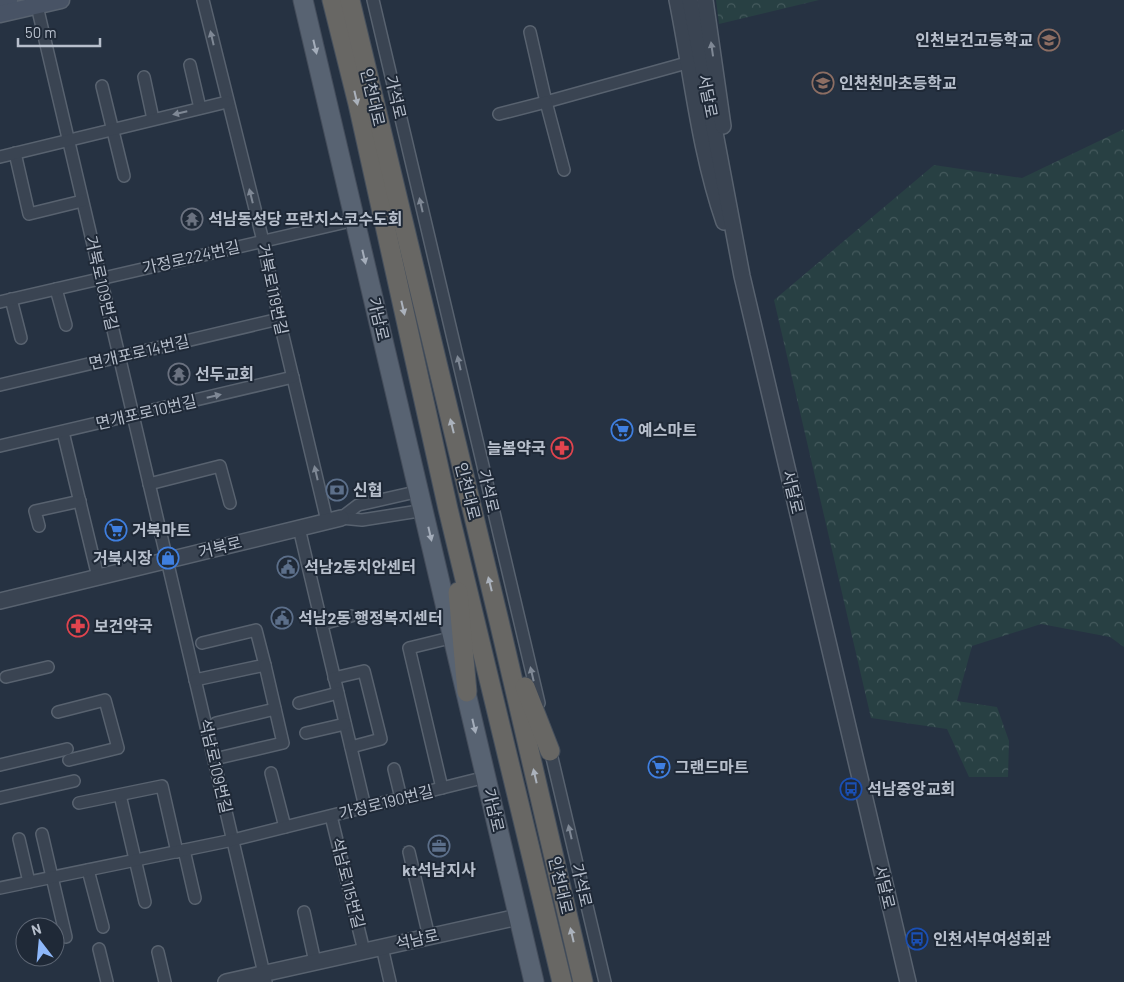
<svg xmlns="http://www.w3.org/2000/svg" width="1124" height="982" viewBox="0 0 1124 982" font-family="Barlow,'Noto Sans KR',sans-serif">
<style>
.forest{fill:url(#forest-crowns)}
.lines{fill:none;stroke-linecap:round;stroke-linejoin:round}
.minor-casing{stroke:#58626f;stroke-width:14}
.tertiary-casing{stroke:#58626f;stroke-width:18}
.secondary-casing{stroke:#58626f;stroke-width:19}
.primary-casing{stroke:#444d5b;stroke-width:21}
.trunk-casing{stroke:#454f5c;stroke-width:21}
.minor{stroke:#3a4452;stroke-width:11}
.tertiary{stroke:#3a4452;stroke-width:15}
.secondary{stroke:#485365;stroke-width:16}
.primary{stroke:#586372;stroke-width:19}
.trunk{stroke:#686764;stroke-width:19}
.oneway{fill:#7f8895}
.oneway2{fill:#a4adba}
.oneway3{fill:#abb2bc}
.labels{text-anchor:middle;stroke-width:4;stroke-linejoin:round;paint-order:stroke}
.poi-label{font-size:16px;font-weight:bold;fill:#b7bfcc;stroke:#1f2937;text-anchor:start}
.street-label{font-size:16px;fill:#b7bfcc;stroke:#1f2937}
</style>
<defs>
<pattern id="forest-crowns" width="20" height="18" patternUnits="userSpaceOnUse" patternTransform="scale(1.25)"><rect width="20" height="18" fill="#284043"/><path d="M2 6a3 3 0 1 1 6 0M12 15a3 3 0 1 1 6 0" fill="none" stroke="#455a5d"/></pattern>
</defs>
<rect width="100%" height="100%" fill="#263242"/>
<g class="forest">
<polygon points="716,0 819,0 719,24"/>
<polygon points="1124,129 1124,647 1110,637 1041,624 972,646 957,701 997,707 1009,741 1008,777 969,777 947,729 871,718 774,300 934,165 1022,178"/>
</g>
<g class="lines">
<g class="minor-casing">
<g id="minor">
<polyline points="203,0 263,241 279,319 327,521"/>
<polyline points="373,0 539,703"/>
<polyline points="37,6 266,982"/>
<polyline points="530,32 546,102 690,62"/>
<polyline points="190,65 200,108"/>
<polyline points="144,77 153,119"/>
<polyline points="102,86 124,176"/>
<polyline points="499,114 546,102 564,170"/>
<polyline points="15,153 29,214 82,201"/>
<polyline points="0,157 227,102"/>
<polyline points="56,289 66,325"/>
<polyline points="11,299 21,338"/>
<polyline points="0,302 355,220"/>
<polyline points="0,385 279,319"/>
<polyline points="63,432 98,577"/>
<polyline points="0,446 293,377"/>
<polyline points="149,484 220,466 230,503"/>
<polyline points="341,518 358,505 420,491"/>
<polyline points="341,518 362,520 425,510"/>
<polyline points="39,526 35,511 80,501"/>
<polyline points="299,528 365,807"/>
<polyline points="322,624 351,616"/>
<polyline points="6,677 48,667"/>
<polyline points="334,678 364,671 381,739 351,747"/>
<polyline points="195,680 265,665 256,630 202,643"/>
<polyline points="299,703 338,693"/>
<polyline points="58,712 105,700 118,748 69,760"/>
<polyline points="216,723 275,709"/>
<polyline points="306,733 345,724"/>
<polyline points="549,745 605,982"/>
<polyline points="223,757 283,743 265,665"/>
<polyline points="0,765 67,749"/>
<polyline points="394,769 401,798"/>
<polyline points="271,773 285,827"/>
<polyline points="442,788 409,648 454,637"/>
<polyline points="120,795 145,902"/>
<polyline points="0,798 74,781"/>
<polyline points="79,803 162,786 177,852"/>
<polyline points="331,816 364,951"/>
<polyline points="42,834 66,937"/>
<polyline points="19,839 29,882"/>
<polyline points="184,850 195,898"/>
<polyline points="409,852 429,937"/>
<polyline points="88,870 103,927"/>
<polyline points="0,888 233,840 486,777"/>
<polyline points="304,912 315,962"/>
<polyline points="382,947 390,982"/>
<polyline points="99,949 107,982"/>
<polyline points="158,952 165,982"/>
</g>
</g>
<g class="tertiary-casing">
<g id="tertiary">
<path d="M677,0c15,74 22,150 47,222"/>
<polyline points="690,0 742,276 908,982"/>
<polyline points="705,0 723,126"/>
<polyline points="0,601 341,518"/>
<polyline points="226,982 518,917"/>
</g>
</g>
<g class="secondary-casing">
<g id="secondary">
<polyline points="0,2 9,0"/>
<polyline points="0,14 61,0"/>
</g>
</g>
<g class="primary-casing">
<polyline id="primary" points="303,0 534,982"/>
</g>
<g class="trunk-casing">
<g id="trunk">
<polyline points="332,0 358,104 448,509 562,982"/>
<polyline points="350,0 499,621 583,982"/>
<polyline points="458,592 467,692"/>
<polyline points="525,687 550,751"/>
</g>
</g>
<use href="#minor" class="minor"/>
<use href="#tertiary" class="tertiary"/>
<use href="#secondary" class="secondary"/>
<use href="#primary" class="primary"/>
<use href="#trunk" class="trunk"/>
</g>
<defs><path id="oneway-solid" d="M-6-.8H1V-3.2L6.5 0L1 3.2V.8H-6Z" transform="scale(1.25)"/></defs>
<g class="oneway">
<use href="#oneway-solid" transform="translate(212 38) rotate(-103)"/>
<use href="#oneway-solid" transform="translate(712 49) rotate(-98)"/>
<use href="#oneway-solid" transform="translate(180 113) rotate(167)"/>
<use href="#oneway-solid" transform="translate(251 196) rotate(-104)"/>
<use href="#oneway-solid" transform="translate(421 205) rotate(-103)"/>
<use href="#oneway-solid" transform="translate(459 363) rotate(-103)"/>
<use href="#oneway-solid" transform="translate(214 396) rotate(-13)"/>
<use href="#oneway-solid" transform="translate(316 473) rotate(-103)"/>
<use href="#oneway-solid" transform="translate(532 674) rotate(-103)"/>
<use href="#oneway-solid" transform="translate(570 832) rotate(-103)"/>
</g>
<g class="oneway2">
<use href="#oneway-solid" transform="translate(315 47) rotate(77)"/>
<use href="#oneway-solid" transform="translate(364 257) rotate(77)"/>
<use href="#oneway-solid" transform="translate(430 534) rotate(77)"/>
<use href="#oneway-solid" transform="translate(474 726) rotate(77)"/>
</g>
<g class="oneway3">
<use href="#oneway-solid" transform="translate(356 98) rotate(77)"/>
<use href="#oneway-solid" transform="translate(403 308) rotate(77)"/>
<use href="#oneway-solid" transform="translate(452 426) rotate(-104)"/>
<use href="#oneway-solid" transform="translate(490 584) rotate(-104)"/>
<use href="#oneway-solid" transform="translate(535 776) rotate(-103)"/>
<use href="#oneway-solid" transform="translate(572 935) rotate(-103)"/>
</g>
<defs>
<g id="school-ring" transform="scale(1.125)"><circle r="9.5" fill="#1f2937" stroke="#8d6e63" stroke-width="1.5"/><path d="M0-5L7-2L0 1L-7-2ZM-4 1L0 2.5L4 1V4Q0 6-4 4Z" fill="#8d6e63"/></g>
<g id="temple-ring" transform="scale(1.125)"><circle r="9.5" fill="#1f2937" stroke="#6b7280" stroke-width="1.5"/><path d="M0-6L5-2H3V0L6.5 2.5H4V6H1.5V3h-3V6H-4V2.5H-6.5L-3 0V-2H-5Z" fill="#6b7280"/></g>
<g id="supermarket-ring" transform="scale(1.125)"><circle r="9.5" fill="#1f2937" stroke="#3f7fe0" stroke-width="1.5"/><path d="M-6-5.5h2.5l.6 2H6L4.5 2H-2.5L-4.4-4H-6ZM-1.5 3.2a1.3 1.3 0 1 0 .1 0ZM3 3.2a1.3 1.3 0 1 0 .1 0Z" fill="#3f7fe0"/></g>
<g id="pharmacy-ring" transform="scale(1.125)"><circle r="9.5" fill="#1f2937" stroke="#e0444e" stroke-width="1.5"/><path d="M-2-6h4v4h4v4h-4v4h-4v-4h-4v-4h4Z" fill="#e0444e"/></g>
<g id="bank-ring" transform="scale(1.125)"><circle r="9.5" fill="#1f2937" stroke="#5c6f8a" stroke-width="1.5"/><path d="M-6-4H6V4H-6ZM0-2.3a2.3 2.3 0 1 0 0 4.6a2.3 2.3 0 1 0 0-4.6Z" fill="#5c6f8a"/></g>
<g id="shop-ring" transform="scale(1.125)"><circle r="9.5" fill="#1f2937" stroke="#3f7fe0" stroke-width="1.5"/><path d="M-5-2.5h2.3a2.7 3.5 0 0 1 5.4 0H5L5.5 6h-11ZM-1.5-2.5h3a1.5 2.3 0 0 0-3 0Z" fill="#3f7fe0"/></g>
<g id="civic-ring" transform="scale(1.125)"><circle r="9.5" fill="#1f2937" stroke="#5c6f8a" stroke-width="1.5"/><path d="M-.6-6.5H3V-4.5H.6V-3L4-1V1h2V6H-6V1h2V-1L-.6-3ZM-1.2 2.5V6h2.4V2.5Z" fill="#5c6f8a"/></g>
<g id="bus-ring" transform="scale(1.125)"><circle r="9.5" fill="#1f2937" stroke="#1a4fb4" stroke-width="1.5"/><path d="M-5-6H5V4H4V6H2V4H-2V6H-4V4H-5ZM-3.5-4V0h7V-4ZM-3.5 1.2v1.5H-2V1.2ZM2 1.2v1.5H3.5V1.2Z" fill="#1a4fb4"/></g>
<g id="office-ring" transform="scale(1.125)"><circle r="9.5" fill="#1f2937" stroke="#5c6f8a" stroke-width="1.5"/><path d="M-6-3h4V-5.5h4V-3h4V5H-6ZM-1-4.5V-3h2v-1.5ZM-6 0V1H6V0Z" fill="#5c6f8a"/></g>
</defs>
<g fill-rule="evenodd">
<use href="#school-ring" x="1049" y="40"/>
<use href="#school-ring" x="823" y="83"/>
<use href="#temple-ring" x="192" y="219"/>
<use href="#temple-ring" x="179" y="374"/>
<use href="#supermarket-ring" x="622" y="430"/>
<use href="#pharmacy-ring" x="562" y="448"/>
<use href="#bank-ring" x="337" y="490"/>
<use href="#supermarket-ring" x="116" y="530"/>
<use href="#shop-ring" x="168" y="558"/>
<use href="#civic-ring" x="288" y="567"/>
<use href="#civic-ring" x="282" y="618"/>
<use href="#pharmacy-ring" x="78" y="626"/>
<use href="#supermarket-ring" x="659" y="767"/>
<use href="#bus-ring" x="851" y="789"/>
<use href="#office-ring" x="439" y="846"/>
<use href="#bus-ring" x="917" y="939"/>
</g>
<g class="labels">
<g class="poi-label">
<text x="1033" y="46" text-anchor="end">인천보건고등학교</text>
<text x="839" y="89">인천천마초등학교</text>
<text x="208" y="225">석남동성당 프란치스코수도회</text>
<text x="195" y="380">선두교회</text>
<text x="638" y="436">예스마트</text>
<text x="546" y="454" text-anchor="end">늘봄약국</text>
<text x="353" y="496">신협</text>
<text x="132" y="536">거북마트</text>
<text x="152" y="564" text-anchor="end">거북시장</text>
<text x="304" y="573">석남2동치안센터</text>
<text x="298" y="624">석남2동 행정복지센터</text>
<text x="94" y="632">보건약국</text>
<text x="675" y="773">그랜드마트</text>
<text x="867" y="795">석남중앙교회</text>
<text x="439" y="876" text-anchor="middle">kt석남지사</text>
<text x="933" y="945">인천서부여성회관</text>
</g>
<g class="street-label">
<text transform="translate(708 96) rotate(79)" y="6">서달로</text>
<text transform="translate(373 97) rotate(77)" y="6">인천대로</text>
<text transform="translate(396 97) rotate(77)" y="6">가석로</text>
<text transform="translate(191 257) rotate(-13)" y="6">가정로224번길</text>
<text transform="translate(102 283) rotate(77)" y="6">거북로109번길</text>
<text transform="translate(273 289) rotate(78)" y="6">거북로119번길</text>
<text transform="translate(379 319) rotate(77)" y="6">가남로</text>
<text transform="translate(139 352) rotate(-13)" y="6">면개포로14번길</text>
<text transform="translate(146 412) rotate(-13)" y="6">면개포로10번길</text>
<text transform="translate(468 491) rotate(76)" y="6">인천대로</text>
<text transform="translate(489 491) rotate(77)" y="6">가석로</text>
<text transform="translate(793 492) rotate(77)" y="6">서달로</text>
<text transform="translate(220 547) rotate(-14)" y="6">거북로</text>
<text transform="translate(216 766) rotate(77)" y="6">석남로109번길</text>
<text transform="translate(386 802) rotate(-14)" y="6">가정로190번길</text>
<text transform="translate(494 810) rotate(77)" y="6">가남로</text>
<text transform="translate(348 883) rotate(76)" y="6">석남로115번길</text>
<text transform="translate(561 885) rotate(77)" y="6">인천대로</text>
<text transform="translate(582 885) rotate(77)" y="6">가석로</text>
<text transform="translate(885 887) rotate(77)" y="6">서달로</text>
<text transform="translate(417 939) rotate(-12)" y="6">석남로</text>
</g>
</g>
<g transform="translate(40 942) rotate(344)"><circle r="24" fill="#1f2937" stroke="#5c6573"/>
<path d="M0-4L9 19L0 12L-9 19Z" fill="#8eb8fa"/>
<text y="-8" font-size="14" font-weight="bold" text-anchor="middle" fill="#b7bfcc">N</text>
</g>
<path d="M18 38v8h82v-8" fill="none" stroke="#b7bfcc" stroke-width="2.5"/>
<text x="25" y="38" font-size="15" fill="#b7bfcc" stroke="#1f2937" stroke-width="4" paint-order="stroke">50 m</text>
</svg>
